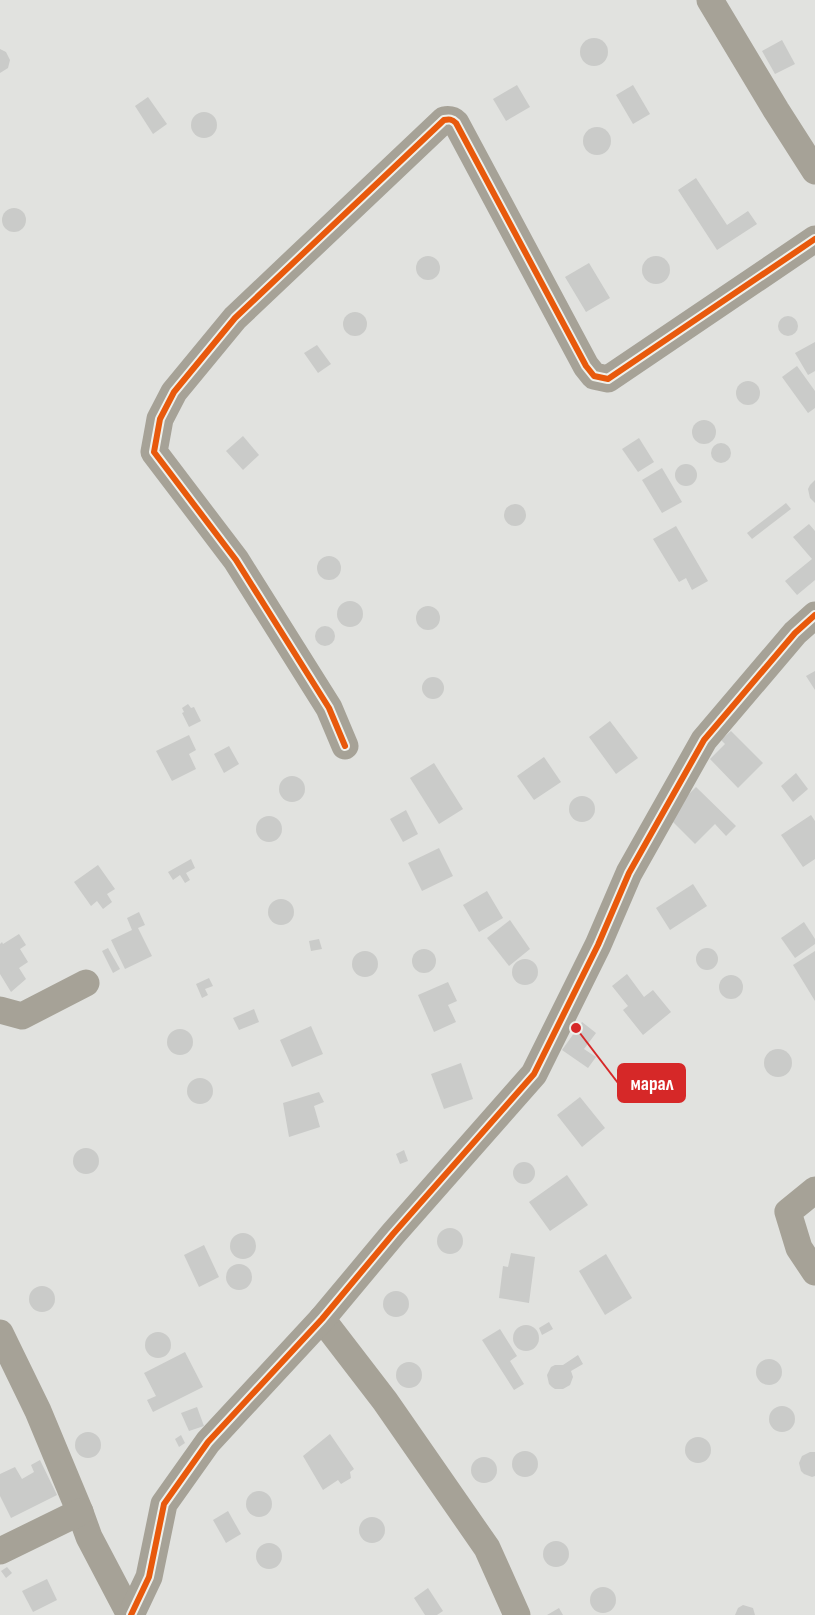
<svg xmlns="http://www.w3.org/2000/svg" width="815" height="1615" viewBox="0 0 815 1615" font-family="'Sofia Sans Condensed',sans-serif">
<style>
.building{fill:#cacbc9}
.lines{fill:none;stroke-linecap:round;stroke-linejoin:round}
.street{stroke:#a6a297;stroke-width:27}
.cycleway-casing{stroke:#eef0eb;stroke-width:10}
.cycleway{stroke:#e8590c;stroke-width:6}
.leader{fill:none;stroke:#d62828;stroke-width:2}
.callout-dot{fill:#d62828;stroke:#eef0eb;stroke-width:2}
.callout{fill:#d62828;stroke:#d62828;stroke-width:2}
.callout-label{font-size:20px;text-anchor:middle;font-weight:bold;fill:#fff}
</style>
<rect width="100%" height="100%" fill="#e1e2df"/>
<g class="building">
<circle cx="594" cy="52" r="14"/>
<polygon points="782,40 795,64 775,74 762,51"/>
<polygon points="0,49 6,52 10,60 8,68 0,73"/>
<polygon points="517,85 530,107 506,121 493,99"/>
<polygon points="633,85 650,114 633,124 616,95"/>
<polygon points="148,97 167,124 153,134 135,106"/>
<circle cx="204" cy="125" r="13"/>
<circle cx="597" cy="141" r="14"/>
<polygon points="696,178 727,225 748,211 757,224 717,250 678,190"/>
<circle cx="14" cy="220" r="12"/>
<circle cx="428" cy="268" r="12"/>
<circle cx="656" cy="270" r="14"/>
<polygon points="589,263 610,298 586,312 565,277"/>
<circle cx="355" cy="324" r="12"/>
<circle cx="788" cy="326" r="10"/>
<polygon points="815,342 815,371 808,375 795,353"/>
<polygon points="317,345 331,364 318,373 304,353"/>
<polygon points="797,366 815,391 815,408 808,413 782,377"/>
<circle cx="748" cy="393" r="12"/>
<circle cx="704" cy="432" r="12"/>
<polygon points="243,436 259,455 243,470 226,451"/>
<polygon points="639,438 654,462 638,472 622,449"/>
<circle cx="721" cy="453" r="10"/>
<circle cx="686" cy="475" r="11"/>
<polygon points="662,468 682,502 662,513 642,480"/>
<polygon points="815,480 815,503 810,498 808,489 810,485"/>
<polygon points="786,503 791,509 752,539 747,533"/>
<circle cx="515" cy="515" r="11"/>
<polygon points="809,524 815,531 815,580 797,595 785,581 812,559 793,537"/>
<polygon points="676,526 708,581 692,590 686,578 679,582 653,539"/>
<circle cx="329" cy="568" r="12"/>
<circle cx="350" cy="614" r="13"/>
<circle cx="428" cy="618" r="12"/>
<circle cx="325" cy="636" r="10"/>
<polygon points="815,671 815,690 806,676"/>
<circle cx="433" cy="688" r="11"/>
<polygon points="188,704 191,708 194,707 201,721 189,727 182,713 184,712 182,708"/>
<polygon points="610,721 638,758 616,774 589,737"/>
<polygon points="731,731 763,763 738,788 710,759 725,744 721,740"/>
<polygon points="189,735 196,750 189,754 196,769 172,781 156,751"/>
<polygon points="229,746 239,764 224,773 214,754"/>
<polygon points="544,757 561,782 534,800 517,776"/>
<polygon points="434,763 463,809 439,824 410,778"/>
<polygon points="796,773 808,789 793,802 781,786"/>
<circle cx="292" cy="789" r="13"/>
<polygon points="696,787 736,826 726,836 715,824 695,844 667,816"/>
<circle cx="582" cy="809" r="13"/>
<polygon points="406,810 418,834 403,842 390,819"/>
<polygon points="811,815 815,821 815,859 803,867 781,835"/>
<circle cx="269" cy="829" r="13"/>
<polygon points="439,848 453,876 422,891 408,863"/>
<polygon points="191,859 195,868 186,873 190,880 185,883 180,875 173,880 168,872"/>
<polygon points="98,865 115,889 107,894 112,902 103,909 97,901 91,906 74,882"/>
<polygon points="693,884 707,906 670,930 656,908"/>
<polygon points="487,891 503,918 479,932 463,905"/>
<circle cx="281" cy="912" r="13"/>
<polygon points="139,912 145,925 138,928 152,956 125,969 111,940 132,930 127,918"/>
<polygon points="510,920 530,949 509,966 487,938"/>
<polygon points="804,922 815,939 815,944 795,958 781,938"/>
<polygon points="19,934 26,945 20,949 28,962 19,968 26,979 11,992 0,974 0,944 2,942 3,944"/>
<polygon points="319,939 322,949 311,951 309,941"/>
<polygon points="108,948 120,969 113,973 102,951"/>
<circle cx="707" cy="959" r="11"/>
<circle cx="424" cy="961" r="12"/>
<polygon points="815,951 815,1001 793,965"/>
<circle cx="365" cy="964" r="13"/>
<circle cx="525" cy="972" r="13"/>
<polygon points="627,974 644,997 653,990 671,1012 643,1035 623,1010 628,1006 612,986"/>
<circle cx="731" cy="987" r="12"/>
<polygon points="209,978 213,986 205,989 208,995 202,998 196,984"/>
<polygon points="448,982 457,1001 448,1005 456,1022 434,1032 418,995"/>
<polygon points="254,1009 259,1022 239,1030 233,1018"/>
<polygon points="582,1022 596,1033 584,1049 596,1057 588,1068 562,1050"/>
<polygon points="311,1026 323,1054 292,1067 280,1040"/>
<circle cx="180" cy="1042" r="13"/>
<circle cx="778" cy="1063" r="14"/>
<polygon points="461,1063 473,1099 444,1109 431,1074"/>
<polygon points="638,1071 655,1085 640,1103 623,1088"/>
<circle cx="200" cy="1091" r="13"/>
<polygon points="319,1092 324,1102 314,1106 320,1127 289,1137 283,1103"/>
<polygon points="580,1097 605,1128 582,1147 557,1115"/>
<circle cx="86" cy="1161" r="13"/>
<polygon points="404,1150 408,1161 400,1164 396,1154"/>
<circle cx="524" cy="1173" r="11"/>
<polygon points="567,1175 588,1205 550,1231 529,1202"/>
<circle cx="450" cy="1241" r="13"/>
<circle cx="243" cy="1246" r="13"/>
<polygon points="204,1245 219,1277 199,1287 184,1255"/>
<polygon points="511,1253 535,1257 529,1303 499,1298 503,1266 508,1267"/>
<polygon points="606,1254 632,1298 605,1315 579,1271"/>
<circle cx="239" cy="1277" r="13"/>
<circle cx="42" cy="1299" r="13"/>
<circle cx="396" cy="1304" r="13"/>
<polygon points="549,1322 553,1329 542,1335 539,1328"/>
<circle cx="526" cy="1338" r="13"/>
<polygon points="500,1329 517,1356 510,1361 524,1384 514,1390 482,1340"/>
<circle cx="158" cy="1345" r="13"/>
<polygon points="185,1352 203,1387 153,1412 147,1400 156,1396 144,1373"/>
<polygon points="578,1355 583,1364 571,1371 573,1377 570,1385 563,1389 555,1389 552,1387 549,1384 547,1375 551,1367 555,1365 563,1365"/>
<circle cx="769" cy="1372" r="13"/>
<circle cx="409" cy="1375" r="13"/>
<circle cx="782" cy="1419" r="13"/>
<polygon points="197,1407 204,1426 189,1431 181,1413"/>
<circle cx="88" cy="1445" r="13"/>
<polygon points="330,1434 354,1469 350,1472 351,1478 341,1484 338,1480 323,1490 303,1456"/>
<polygon points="181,1435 185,1443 179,1447 175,1439"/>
<circle cx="698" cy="1450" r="13"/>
<circle cx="525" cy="1464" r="13"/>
<polygon points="810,1452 815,1452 815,1476 812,1477 804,1474 801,1471 799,1463 802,1456"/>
<circle cx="484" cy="1470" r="13"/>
<polygon points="40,1460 57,1495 11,1518 0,1496 0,1474 15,1467 22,1479 34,1472 31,1465"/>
<circle cx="259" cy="1504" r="13"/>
<polygon points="228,1511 241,1534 226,1543 213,1520"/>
<circle cx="372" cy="1530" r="13"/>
<circle cx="556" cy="1554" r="13"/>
<circle cx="269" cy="1556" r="13"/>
<polygon points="7,1567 12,1573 6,1578 1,1571"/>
<polygon points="47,1579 57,1600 33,1612 22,1591"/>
<circle cx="603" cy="1600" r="13"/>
<polygon points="428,1588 443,1611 437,1615 425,1615 414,1598"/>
<polygon points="743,1605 753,1608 755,1615 735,1615 738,1608"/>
<polygon points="559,1608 563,1615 547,1615"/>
</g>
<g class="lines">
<g class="street">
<polyline points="710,0 776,110 815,171"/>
<path d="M345,746l-16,-38 -93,-148 -82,-108 6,-33 14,-27 61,-74 209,-198c5,-1 8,-1 12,3l130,243 8,10 14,3 207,-140"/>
<polyline points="0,1010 22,1016 86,983"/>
<polyline points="815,1190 788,1212 799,1248 815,1272"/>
<polyline points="322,1319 385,1401 487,1548 517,1615"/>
<polyline points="0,1333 38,1411 80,1512 89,1537 130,1615"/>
<polyline points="0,1551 80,1512"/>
<polyline points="131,1615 149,1577 164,1504 208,1442 322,1319 393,1234 534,1074 598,945 629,873 704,740 795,633 815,615"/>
</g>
<g class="cycleway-casing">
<g id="cycleway">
<path d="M345,746l-16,-38 -93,-148 -82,-108 6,-33 14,-27 61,-74 209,-198c5,-1 8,-1 12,3l130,243 8,10 14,3 207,-140"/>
<polyline points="131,1615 149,1577 164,1504 208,1442 322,1319 393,1234 534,1074 598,945 629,873 704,740 795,633 815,615"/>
</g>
</g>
<use href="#cycleway" class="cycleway"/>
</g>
<path class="leader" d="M576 1028L618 1083"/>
<circle class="callout-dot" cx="576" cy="1028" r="6"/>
<rect class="callout" x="618" y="1064" width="67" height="38" rx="6"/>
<g class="callout-label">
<text x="652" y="1090">марал</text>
</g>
</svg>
